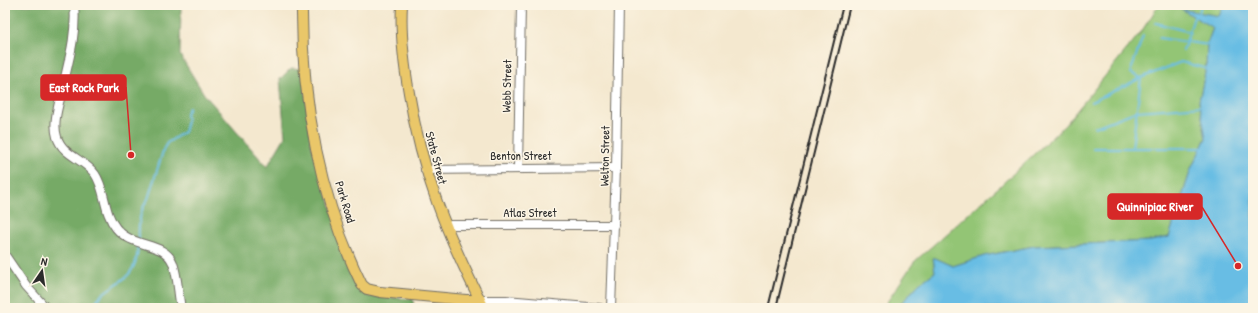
<svg xmlns="http://www.w3.org/2000/svg" width="1258" height="313" viewBox="0 0 1258 313" font-family="'Patrick Hand',sans-serif">
<style>
.green{fill:#93c575;stroke:#5f7850}
.forest{fill:#76aa66;stroke:#506a48}
.water{fill:#68bde4;stroke:#4a7488}
.lines{fill:none;stroke-linecap:round;stroke-linejoin:round}
.stream{stroke:#68bde4;stroke-width:2}
.minor-casing{stroke:#716d64;stroke-width:10}
.major-casing{stroke:#716d64;stroke-width:12}
.minor{stroke:#fff;stroke-width:8}
.major{stroke:#eac769;stroke-width:10}
.rail{stroke:#2b2b2b;stroke-width:2}
.labels{text-anchor:middle;stroke-width:3;stroke-linejoin:round;paint-order:stroke}
.street-label{font-size:12px;fill:#2b2b2b;stroke:#fcf5e5}
.leader{fill:none;stroke:#d62828;stroke-width:1.5}
.callout-dot{fill:#d62828;stroke:#fcf5e5;stroke-width:1.5}
.callout{fill:#d62828;stroke:#d62828;stroke-width:1.5}
.callout-label{font-size:13px;text-anchor:middle;font-weight:bold;fill:#fff}
</style>
<rect width="100%" height="100%" fill="#fcf5e5"/>
<filter id="ink" filterUnits="userSpaceOnUse"><feTurbulence type="fractalNoise" baseFrequency=".025" numOctaves="2"/><feDisplacementMap in="SourceGraphic" scale="8" xChannelSelector="R" yChannelSelector="G"/><feConvolveMatrix kernelMatrix="1 2 1 2 8 2 1 2 1" color-interpolation-filters="sRGB"/></filter>
<filter id="wash" filterUnits="userSpaceOnUse"><feTurbulence type="fractalNoise" baseFrequency=".012" numOctaves="4" result="noise"/><feDisplacementMap in="SourceGraphic" scale="16" xChannelSelector="R" yChannelSelector="G"/><feGaussianBlur stdDeviation="0.9" result="paint"/><feColorMatrix in="noise" values="0 0 0 0 0 0 0 0 0 0 0 0 0 0 0 0 0 1.4 0 .05"/><feComposite in="paint" operator="in"/></filter>
<g filter="url(#wash)">
<rect width="100%" height="100%" fill="#f4e8cf"/>
<polygon class="green" points="1159,5 1224,5 1219,16 1183,10 1213,28 1207,44 1206,68 1199,101 1206,138 1191,169 1169,237 1151,241 1034,246 984,256 953,266 933,257 935,272 919,284 897,308 883,308 914,262 1000,186 1065,125 1141,32"/>
<polygon class="forest" points="5,5 181,5 180,55 204,94 267,167 285,137 280,79 291,68 303,69 311,143 351,270 367,296 413,299 414,308 5,308"/>
<polygon class="water" points="1224,5 1253,5 1253,308 897,308 919,284 935,272 933,257 953,266 984,256 1034,246 1151,241 1169,237 1191,169 1206,138 1199,101 1206,68 1207,44 1213,28 1181,9 1219,16"/>
<g class="lines">
<g class="stream">
<polyline points="1199,13 1201,5"/>
<polyline points="1156,23 1190,32"/>
<polyline points="1143,36 1130,73 1141,78 1181,62 1208,69"/>
<polyline points="1159,38 1209,45"/>
<polyline points="1183,51 1194,17 1196,17"/>
<polyline points="1091,102 1141,78"/>
<polyline points="1095,127 1137,111 1203,106"/>
<polyline points="1093,148 1202,148"/>
<polyline points="1132,148 1141,78"/>
<path d="M139,239c-1,-14 0,-28 9,-40l16,-51 3,-5 17,-11 3,-11 -1,-8 3,-5"/>
<path d="M92,308c13,-28 44,-20 46,-61"/>
</g>
</g>
</g>
<g filter="url(#ink)">
<g class="lines">
<g class="minor-casing">
<g id="minor">
<path d="M74,5c3,27 -5,55 -11,81 -3,16 -11,35 -6,51 6,19 27,22 38,37 11,16 8,38 21,54 17,21 48,13 57,35 5,14 5,31 8,45"/>
<polyline points="518,168 521,5"/>
<polyline points="425,170 616,168"/>
<polyline points="445,225 615,225"/>
<polyline points="5,255 26,286 46,308"/>
<polyline points="480,300 506,300 600,308"/>
<polyline points="611,308 616,168 619,5"/>
</g>
</g>
<g class="major-casing">
<g id="major">
<path d="M302,5c-1,94 18,195 60,280l5,4 13,3 86,8h14"/>
<path d="M402,5c-2,30 2,59 7,88 13,81 38,142 75,215"/>
</g>
</g>
<use href="#minor" class="minor"/>
<use href="#major" class="major"/>
<g class="rail">
<polyline points="768,308 843,5"/>
<polyline points="776,308 850,5"/>
</g>
</g>
</g>
<g class="labels">
<g class="street-label">
<text transform="translate(507 86) rotate(-89)" y="4">Webb Street</text>
<text x="521" y="160">Benton Street</text>
<text transform="translate(605 156) rotate(-89)" y="4">Welton Street</text>
<text transform="translate(436 158) rotate(75)" y="4">State Street</text>
<text transform="translate(345 202) rotate(73)" y="4">Park Road</text>
<text x="530" y="217">Atlas Street</text>
</g>
</g>
<path class="leader" d="M131 155L126 87M1238 266L1202 207"/>
<g class="callout-dot">
<circle cx="131" cy="155" r="4"/>
<circle cx="1238" cy="266" r="4"/>
</g>
<g class="callout">
<rect x="41" y="75" width="85" height="25" rx="4"/>
<rect x="1108" y="194" width="94" height="25" rx="4"/>
</g>
<g class="callout-label">
<text x="84" y="92">East Rock Park</text>
<text x="1155" y="211">Quinnipiac River</text>
</g>
<rect width="1258" height="313" fill="none" stroke="#fcf5e5" stroke-width="20"/>
<g transform="translate(42 271) rotate(13)" stroke="#fcf5e5" stroke-width="3" paint-order="stroke">
<path d="M0-3L7 15L0 10L-7 15Z" fill="#2b2b2b"/>
<text y="-6" font-size="11" font-weight="bold" text-anchor="middle" fill="#2b2b2b">N</text>
</g>
</svg>
